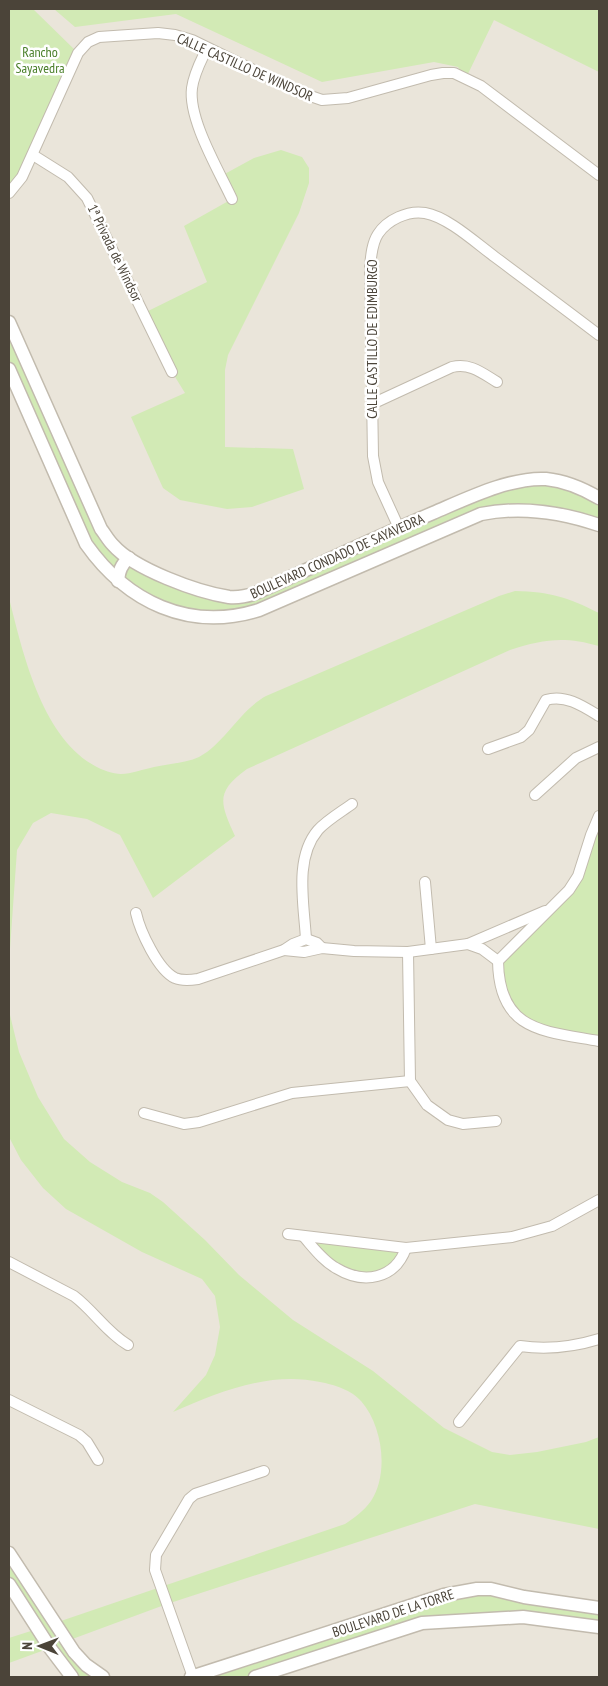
<svg xmlns="http://www.w3.org/2000/svg" width="608" height="1686" viewBox="0 0 608 1686" font-family="'PT Sans Narrow',sans-serif">
<style>
.residential{fill:#eae5da}
.green{fill:#d2eab5}
.lines{fill:none;stroke-linecap:round;stroke-linejoin:round}
.minor-casing{stroke:#c2bbae;stroke-width:12}
.tertiary-casing{stroke:#c2bbae;stroke-width:15}
.minor{stroke:#fff;stroke-width:10}
.tertiary{stroke:#fff;stroke-width:12}
.labels{text-anchor:middle;stroke-width:5;stroke-linejoin:round;paint-order:stroke}
.park-label{font-size:14px;fill:#4a7f2a;stroke:#fff}
.street-label{font-size:14px;fill:#4b4439;stroke:#fff}
</style>
<rect width="100%" height="100%" fill="#f6f3ec"/>
<rect class="residential" x="9" y="9" width="590" height="1668"/>
<g class="green">
<polygon points="9,9 33,9 78,53 9,193"/>
<polygon points="54,9 599,9 599,72 494,20 466,78 458,67 434,62 322,82 176,14 75,27"/>
<polygon points="281,150 302,157 309,168 309,183 299,213 228,355 225,370 225,447 293,449 304,489 252,507 227,509 180,500 163,488 131,417 185,393 172,372 144,313 207,282 184,226 232,199 221,176 254,158"/>
<polygon points="9,322 92,509 129,558 230,597 471,497 545,479 599,498 599,525 493,511 240,616 171,611 100,564 9,369"/>
<path d="M515,591c36,1 52,6 84,22v33c-34,-10 -56,-7 -89,4l-263,119c-32,23 -27,34 -12,67l-82,62 -33,-63 -33,-16 -36,-6 -18,10 -16,27 -8,113v-365c14,56 33,139 86,168 7,4 18,8 26,8 10,0 23,-5 33,-7 14,-3 32,-4 45,-10 26,-14 40,-46 67,-61l233,-100z"/>
<polygon points="599,816 599,1041 545,1031 516,1016 498,961 569,890"/>
<path d="M9,982l1,33 9,37 19,45 26,42 26,23 32,20 28,11 13,9 42,38 34,35 54,45 80,51 71,57 48,24 18,3 27,-3 49,-10 13,-5v92l-124,-25 -308,100 -100,37 36,36h-31l-22,-29 -41,15v-25l28,-9 -28,-45v-31l46,70 290,-99c9,-6 19,-13 26,-23 18,-27 12,-75 -10,-100 -8,-10 -28,-17 -41,-19 -50,-11 -102,10 -147,30l33,-37 9,-20 5,-28 -5,-31 -13,-17 -60,-27 -76,-43 -23,-21 -22,-28 -12,-23z"/>
<polygon points="303,1236 406,1248 388,1272 346,1273"/>
<polygon points="460,1591 599,1608 599,1627 542,1619 422,1623 255,1677 191,1677"/>
</g>
<g class="lines">
<g class="minor-casing">
<g id="minor">
<path d="M207,48c-6,13 -13,25 -15,40 -4,31 26,81 40,111"/>
<polyline points="33,155 68,177 87,198 172,372"/>
<polyline points="9,193 22,177 78,53 88,42 99,37 158,33 175,35 192,40 299,92 322,100 348,98 431,75 443,73 454,73 481,86 599,175"/>
<path d="M372,404l80,-37c19,-4 30,6 45,15"/>
<path d="M399,528l-21,-46 -5,-26 -3,-189c1,-11 2,-24 8,-33 9,-14 30,-24 47,-21 23,4 51,30 70,44 35,26 70,52 104,78"/>
<path d="M488,749l33,-12 8,-7 17,-30c19,-6 37,6 53,16"/>
<polyline points="535,795 576,758 599,747"/>
<path d="M599,816l-8,19 -13,41 -9,14 -71,71c1,71 46,70 101,80"/>
<polyline points="425,882 431,949"/>
<path d="M136,913c4,18 22,57 39,65 7,3 16,2 23,1l86,-29 9,-6 13,-5 11,4 5,5"/>
<path d="M306,939c-2,-35 -12,-81 12,-109 9,-10 23,-18 34,-26"/>
<polyline points="468,944 545,911"/>
<polyline points="284,950 304,952 322,948 354,951 408,952 468,944 482,949 498,961"/>
<polyline points="408,952 410,1081 427,1105 448,1120 463,1124 496,1121"/>
<polyline points="144,1113 184,1124 199,1122 292,1093 410,1081"/>
<polyline points="288,1234 406,1248 512,1237 552,1226 599,1200"/>
<path d="M303,1236c10,11 20,25 33,32 28,17 59,11 70,-20"/>
<path d="M9,1262l65,34c20,15 32,36 54,49"/>
<polyline points="9,1400 79,1435 87,1442 98,1460"/>
<path d="M459,1422l61,-76c28,4 53,1 79,-7"/>
<polyline points="193,1677 155,1570 156,1555 189,1499 195,1494 264,1471"/>
</g>
</g>
<g class="tertiary-casing">
<g id="tertiary">
<path d="M9,322l92,207c4,5 7,11 12,16 21,24 84,47 116,52 10,1 18,-1 27,-4 59,-27 118,-55 177,-80 33,-14 77,-36 113,-34 20,2 36,9 53,19"/>
<path d="M9,369l77,175c41,58 103,88 173,66l222,-96c40,-8 80,-2 118,11"/>
<path d="M118,581c1,-10 3,-16 11,-23"/>
<polyline points="9,1553 74,1652 86,1665 103,1677"/>
<polyline points="9,1584 50,1648 72,1677"/>
<polyline points="191,1677 444,1595 477,1589 491,1589 524,1597 599,1608"/>
<polyline points="255,1677 422,1623 523,1617 599,1627"/>
</g>
</g>
<use href="#minor" class="minor"/>
<use href="#tertiary" class="tertiary"/>
</g>
<g class="labels">
<g class="park-label">
<text x="40" y="57">Rancho<tspan x="40" dy="16">Sayavedra</tspan></text>
</g>
<g class="street-label">
<text transform="translate(245 67) rotate(24)" y="5">CALLE CASTILLO DE WINDSOR</text>
<text transform="translate(115 253) rotate(64)" y="5">1ª Privada de Windsor</text>
<text transform="translate(372 339) rotate(-90)" y="5">CALLE CASTILLO DE EDIMBURGO</text>
<text transform="translate(337 556) rotate(-24)" y="5">BOULEVARD CONDADO DE SAYAVEDRA</text>
<text transform="translate(393 1613) rotate(-18)" y="5">BOULEVARD DE LA TORRE</text>
</g>
</g>
<rect width="608" height="1686" fill="none" stroke="#4b4439" stroke-width="20"/>
<g transform="translate(40 1646) rotate(271)" stroke="#ffffff" stroke-width="4" paint-order="stroke">
<path d="M0-4L9 19L0 12L-9 19Z" fill="#4b4439"/>
<text y="-8" font-size="14" font-weight="bold" text-anchor="middle" fill="#4b4439">N</text>
</g>
</svg>
